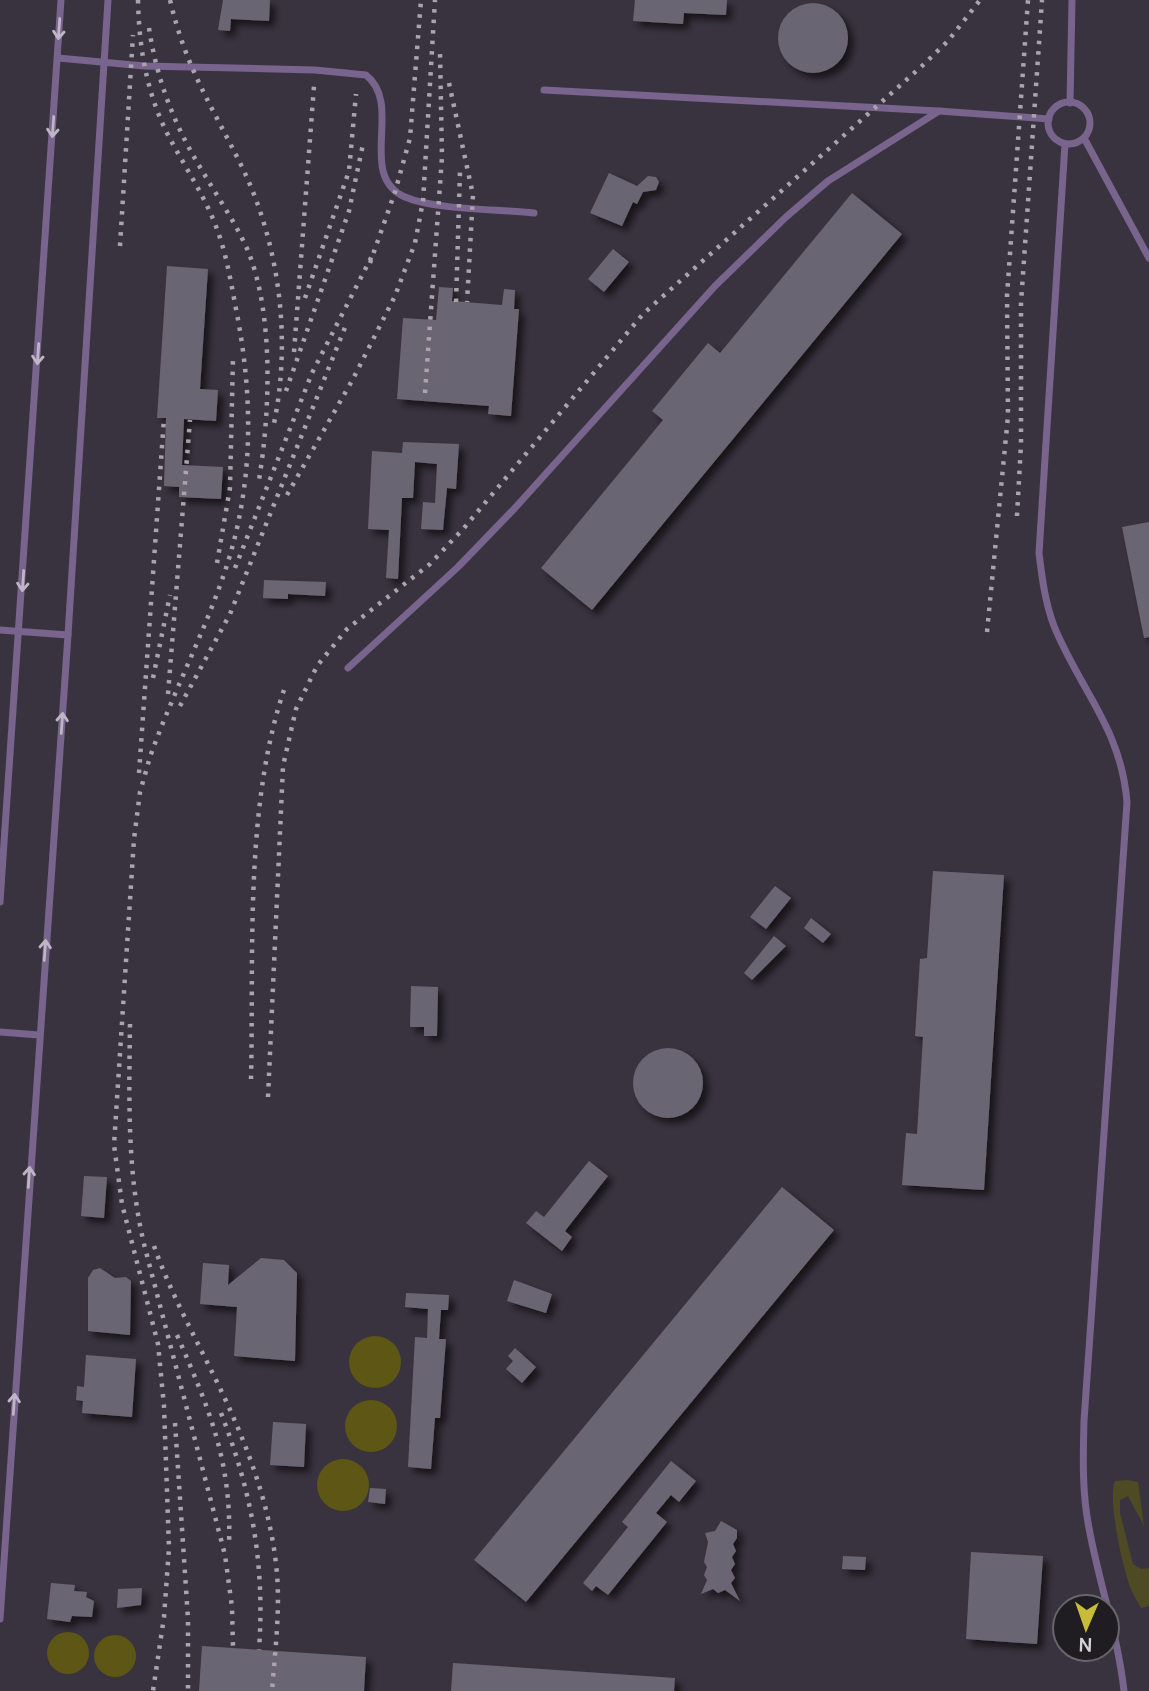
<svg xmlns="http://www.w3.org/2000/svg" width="1149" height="1691" viewBox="0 0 1149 1691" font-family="Manrope,sans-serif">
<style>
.grass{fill:#4e4a24}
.water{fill:#5d5615}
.building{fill:#6b6572;filter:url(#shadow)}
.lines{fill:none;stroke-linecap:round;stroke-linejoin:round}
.lane{stroke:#78648c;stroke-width:7}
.rail{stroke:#a9a4ad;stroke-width:4.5;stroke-dasharray:3.5 7;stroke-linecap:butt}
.oneway{stroke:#beb6c6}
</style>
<defs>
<filter id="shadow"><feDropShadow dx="5.5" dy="5.5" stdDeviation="3.5" flood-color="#0009"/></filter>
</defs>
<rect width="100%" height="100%" fill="#39333f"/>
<path class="grass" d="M1127,1480l11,2 6,44 -16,-30 -8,4v13l13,51 8,5 8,-1v38l-8,2c-3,-7 -8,-13 -10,-19 -8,-19 -24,-91 -16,-108z"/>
<g class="water">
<circle cx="375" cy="1362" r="26"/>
<circle cx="371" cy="1426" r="26"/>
<circle cx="343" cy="1485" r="26"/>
<circle cx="68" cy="1653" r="21"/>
<circle cx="115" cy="1656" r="21"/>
</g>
<g class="building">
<polygon points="223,0 270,0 269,21 231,19 230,31 218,30"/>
<polygon points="635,0 727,0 726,15 684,13 683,24 633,21"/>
<circle cx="813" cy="38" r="35"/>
<polygon points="609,173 637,186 648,176 656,177 659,182 656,190 643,192 637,204 633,202 622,226 590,213"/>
<polygon points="852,193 902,234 592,610 541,568 663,420 652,411 708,343 720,353"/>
<polygon points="613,249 629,262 604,292 588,279"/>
<polygon points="167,266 208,269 200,389 218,390 216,421 184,419 182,465 223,467 221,499 179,497 179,487 164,486 166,418 157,418"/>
<polygon points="439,287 453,288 452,301 502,305 504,289 515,290 514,309 519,309 511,416 488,414 489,406 397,399 403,318 436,320"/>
<polygon points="403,442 459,444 456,489 447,488 443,530 421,529 423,502 435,503 437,464 415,462 413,498 402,498 398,579 386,578 389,530 368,529 372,451 402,453"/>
<polygon points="1149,522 1149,637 1144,638 1122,527"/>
<polygon points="264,580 326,582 325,596 288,594 288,599 263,598"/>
<polygon points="933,871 1004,875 984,1190 902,1185 906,1133 917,1134 923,1037 915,1036 920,959 927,958"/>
<polygon points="775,886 791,898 766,929 750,917"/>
<polygon points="811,918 831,934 823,943 804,928"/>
<polygon points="774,936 786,946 752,980 744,973"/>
<polygon points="411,986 438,987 437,1036 424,1036 424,1027 410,1027"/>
<circle cx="668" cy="1083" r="35"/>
<polygon points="589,1161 608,1176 565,1231 572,1237 562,1251 526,1223 536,1211 544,1217"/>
<polygon points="84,1176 107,1177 104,1218 81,1216"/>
<polygon points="782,1187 834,1230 526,1602 474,1560"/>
<polygon points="261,1258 284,1260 297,1273 295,1361 234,1356 237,1307 200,1304 203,1263 229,1265 228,1285"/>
<polygon points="100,1268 115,1278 126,1277 131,1281 130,1335 88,1331 88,1278 93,1270"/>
<polygon points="514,1280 552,1294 546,1313 507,1301"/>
<polygon points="406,1293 449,1295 448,1310 441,1310 439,1339 446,1339 440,1418 435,1418 431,1469 408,1467 415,1337 427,1338 428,1309 405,1307"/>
<polygon points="515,1348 536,1367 522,1383 506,1369 513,1361 508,1356"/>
<polygon points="86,1355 136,1359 132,1417 82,1413 83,1401 76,1400 77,1386 84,1387"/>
<polygon points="273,1422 306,1424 304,1467 270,1465"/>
<polygon points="671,1461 696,1481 679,1502 671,1495 656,1513 667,1522 608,1595 596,1586 592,1591 583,1583 628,1527 622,1522"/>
<polygon points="370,1488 386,1489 385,1504 368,1502"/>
<polygon points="721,1521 737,1530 737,1538 733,1544 736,1551 732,1557 735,1564 731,1570 735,1578 731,1583 740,1601 725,1590 718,1593 713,1589 701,1594 707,1580 704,1575 707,1567 704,1562 708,1542 705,1533 715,1531"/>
<polygon points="971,1552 1043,1556 1037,1644 966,1639"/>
<polygon points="843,1556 866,1557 865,1570 842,1569"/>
<polygon points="51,1583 75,1585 74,1591 87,1592 86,1597 94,1601 92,1617 72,1616 70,1622 47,1619"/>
<polygon points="142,1588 141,1605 117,1608 118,1589"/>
<polygon points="202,1646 366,1657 364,1691 199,1691"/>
<polygon points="453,1663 675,1678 674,1691 451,1691"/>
</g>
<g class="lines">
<g class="lane">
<path d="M58,58l86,8 171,4 51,5c38,30 -10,100 39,122 30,13 94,12 129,16"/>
<polyline points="544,90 938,111"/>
<circle cx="1069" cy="123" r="21"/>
<polyline points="1070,103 1072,0"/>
<polyline points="1084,138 1149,258"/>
<path d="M1065,144l-26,409c3,25 6,49 15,73 26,64 67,102 73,176l-43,619c-1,36 -2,72 5,107 10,55 29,108 35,163"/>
<polyline points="0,630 68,635"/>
<polyline points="348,668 458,567 514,509 715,286 786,217 828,181 939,111 1049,119"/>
<polyline points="0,902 61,0"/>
<polyline points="0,1032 39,1035"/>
<polyline points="0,1619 68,635 108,0"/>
</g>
<g class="rail">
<path d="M138,0c1,46 8,91 29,133 17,33 39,64 51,99 9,25 13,51 18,77 17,86 18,171 -9,256 -21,65 -54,127 -77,192l-10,35 -6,47 -20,306 8,59 36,140 6,62 5,142 -5,69 -11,74"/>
<path d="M170,0c16,69 42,106 72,167 38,78 50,176 31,261"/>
<path d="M149,28c8,53 26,99 54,144 15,26 33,51 45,79 26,64 22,162 11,229"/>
<polyline points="449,83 473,195 467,302"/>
<polyline points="120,246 133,35"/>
<polyline points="370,263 395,192 410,138 421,0"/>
<polyline points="305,298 349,171 356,94"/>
<polyline points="456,302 460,171"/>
<polyline points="294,352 314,86"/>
<polyline points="286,391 349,211 363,144"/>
<polyline points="425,393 442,157 440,52"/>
<polyline points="287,495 353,379 395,296 415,243 423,201 435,0"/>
<polyline points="1017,516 1021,444 1021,303 1042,0"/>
<polyline points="217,563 230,488 233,358"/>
<polyline points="235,568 312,373 373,254"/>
<polyline points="987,632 1008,416 1007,296 1028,0"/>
<polyline points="153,678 170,595"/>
<polyline points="168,694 190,420"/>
<polyline points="180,706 230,614 346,325"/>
<polyline points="139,773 164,418"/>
<path d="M130,1024c-1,74 -3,148 14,220l81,311 7,52 1,41"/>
<path d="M251,1079c3,-125 -7,-276 35,-395"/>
<polyline points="268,1097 283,766 296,709 317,666 347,629 430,564 464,528 643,314 922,66 948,41 980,0"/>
<path d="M154,1246c19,54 48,103 72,155 25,54 46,113 51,173 3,39 -2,78 -5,117"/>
<path d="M177,1335c33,76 55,127 52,211"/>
<path d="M221,1413c31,80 44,151 38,237"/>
<polyline points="175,1423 188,1619 188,1691"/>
</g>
</g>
<defs><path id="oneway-shaft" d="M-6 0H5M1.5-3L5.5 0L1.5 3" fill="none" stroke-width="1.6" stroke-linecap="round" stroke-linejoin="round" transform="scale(1.75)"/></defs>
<g class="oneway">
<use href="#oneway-shaft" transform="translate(59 29) rotate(94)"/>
<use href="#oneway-shaft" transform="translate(53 127) rotate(94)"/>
<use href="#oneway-shaft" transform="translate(38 354) rotate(94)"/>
<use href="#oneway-shaft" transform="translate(23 581) rotate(94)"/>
<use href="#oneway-shaft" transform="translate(62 723) rotate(-86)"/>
<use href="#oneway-shaft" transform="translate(45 950) rotate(-86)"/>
<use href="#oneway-shaft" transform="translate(29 1177) rotate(-86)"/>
<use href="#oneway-shaft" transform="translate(14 1404) rotate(-86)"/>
</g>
<g transform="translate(1086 1628) rotate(182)"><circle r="33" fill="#1f1c22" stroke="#68656c" stroke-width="2"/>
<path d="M0-5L12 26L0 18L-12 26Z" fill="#c9bb3a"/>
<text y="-10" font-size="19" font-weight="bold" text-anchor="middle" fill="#d6d2da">N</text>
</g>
</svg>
